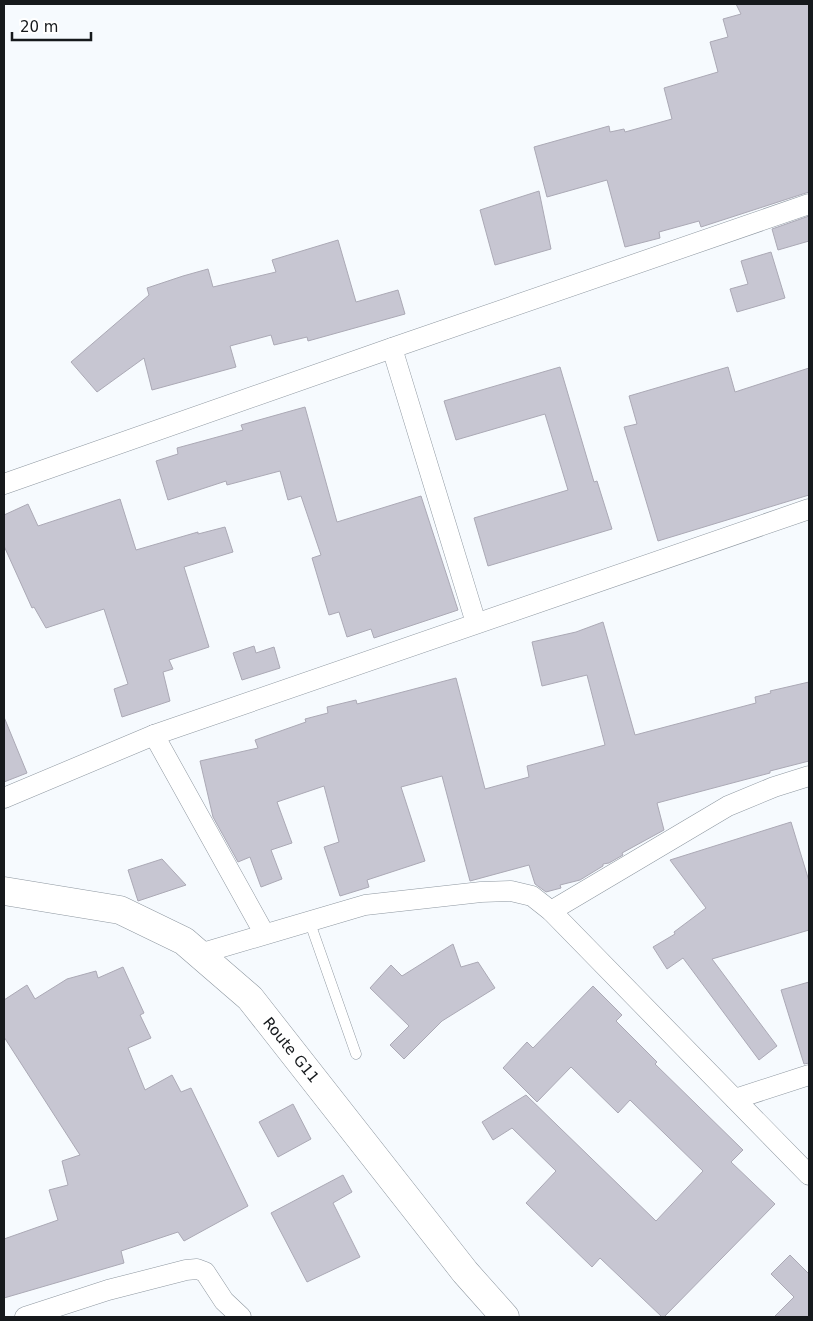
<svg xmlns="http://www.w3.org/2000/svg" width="813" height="1321" viewBox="0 0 813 1321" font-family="'DejaVu Sans',sans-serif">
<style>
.building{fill:#c7c6d2;stroke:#aba9b5}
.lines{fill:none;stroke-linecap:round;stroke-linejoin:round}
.lane-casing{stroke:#8e97a0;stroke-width:11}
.street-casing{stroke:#8e97a0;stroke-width:21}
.secondary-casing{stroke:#8e97a0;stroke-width:29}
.lane{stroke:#fff;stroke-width:10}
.street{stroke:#fff;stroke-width:20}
.secondary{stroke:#fff;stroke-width:28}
.labels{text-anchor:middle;stroke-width:5;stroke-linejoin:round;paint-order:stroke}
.street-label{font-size:15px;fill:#16191c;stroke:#fff}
</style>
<rect width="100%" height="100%" fill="#f6fafe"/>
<g class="building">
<polygon points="736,4 809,4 809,192 701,227 699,221 659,232 660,238 625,247 607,180 547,197 534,147 609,126 610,132 624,129 625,132 672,119 664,88 718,72 710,42 728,37 723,19 741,14"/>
<polygon points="539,191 551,249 495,265 480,210"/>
<polygon points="809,216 809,241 778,250 772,229"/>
<polygon points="338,240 356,302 398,290 405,314 308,341 307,337 274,345 271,335 230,346 236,367 152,390 144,358 97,392 71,362 149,295 147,288 183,276 208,269 213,287 276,272 272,260"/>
<polygon points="771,252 785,298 737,312 730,289 748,284 741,261"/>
<polygon points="560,367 594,482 597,481 612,529 488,566 474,518 568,490 545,414 456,440 444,401"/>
<polygon points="728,367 735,392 809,368 809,495 658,541 624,427 637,424 629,396"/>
<polygon points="305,407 337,522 421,496 458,610 374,638 371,629 347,637 339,612 329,615 312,558 321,555 301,496 288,500 280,471 227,485 226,481 168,500 156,461 178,454 177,448 243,430 241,425"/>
<polygon points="120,499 136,550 198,532 198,534 225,527 233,552 184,567 209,647 169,660 173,669 163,672 170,701 122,717 114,689 128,684 104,609 46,628 34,607 32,608 4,546 4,515 28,504 38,526"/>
<polygon points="603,622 635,735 756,703 755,697 771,693 770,691 809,682 809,761 770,771 770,773 657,803 664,830 622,853 623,855 609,863 603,864 603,866 580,880 560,885 561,888 546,892 535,884 529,865 470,881 442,776 401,787 425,861 367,880 369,887 340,896 324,847 339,842 324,786 277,802 292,843 271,850 282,879 261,887 250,857 238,862 213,817 200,761 258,748 255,740 306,722 305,719 328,713 327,707 356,700 357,704 456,678 485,789 529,777 527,766 605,745 587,675 542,686 532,642 576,632"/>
<polygon points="254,646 256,653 274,647 280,668 242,680 233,653"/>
<polygon points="4,717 27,773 4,782"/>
<polygon points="791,822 809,881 809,930 712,959 777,1046 759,1060 683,958 667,969 653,947 675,934 674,932 706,908 670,860"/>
<polygon points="162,859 186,885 138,901 128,870"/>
<polygon points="453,944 461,967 478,962 495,988 442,1021 404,1059 390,1045 409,1026 370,988 391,965 402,976"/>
<polygon points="123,967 144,1013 140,1015 151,1038 128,1048 145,1090 172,1075 181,1092 191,1088 248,1206 184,1241 178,1232 121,1251 124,1263 4,1298 4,1239 58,1220 49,1190 68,1185 62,1161 80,1155 4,1037 4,1000 27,985 35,999 67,979 96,971 98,978"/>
<polygon points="809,982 809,1063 804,1064 781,990"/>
<polygon points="593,986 622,1015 616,1021 657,1062 655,1064 743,1150 731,1162 775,1204 664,1317 662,1317 600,1258 592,1267 526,1203 556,1171 512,1128 493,1140 482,1122 526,1095 656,1221 703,1171 630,1100 618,1113 571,1067 537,1102 503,1068 527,1042 533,1048"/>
<polygon points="293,1104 311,1139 278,1157 259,1122"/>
<polygon points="343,1175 352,1192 333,1203 360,1257 307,1282 271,1213"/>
<polygon points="790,1255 809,1274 809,1317 774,1317 794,1297 771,1274"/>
</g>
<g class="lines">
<g class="lane-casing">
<polyline id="lane" points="309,920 356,1054"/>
</g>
<g class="street-casing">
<g id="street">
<polyline points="392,348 476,623"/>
<polyline points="4,484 392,348 809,204"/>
<polyline points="154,735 264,933"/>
<polyline points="4,798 154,735 809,509"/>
<polyline points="551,911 728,806 774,787 809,776"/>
<polyline points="199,954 365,905 481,892 511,891 532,896 551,911 809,1175"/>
<polyline points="735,1099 809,1075"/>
<polyline points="25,1317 108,1290 186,1270 197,1269 205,1272 224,1301 241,1317"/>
</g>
</g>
<g class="secondary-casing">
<polyline id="secondary" points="4,891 120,910 184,941 250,998 465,1272 505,1317"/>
</g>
<use href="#lane" class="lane"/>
<use href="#street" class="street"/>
<use href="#secondary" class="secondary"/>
</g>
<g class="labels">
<g class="street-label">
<text transform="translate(291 1050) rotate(51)" y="5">Route G11</text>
</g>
</g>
<rect width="813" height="1321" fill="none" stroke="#16191c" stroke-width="10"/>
<path d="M12 32v8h79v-8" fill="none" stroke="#16191c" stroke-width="2.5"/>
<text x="20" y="32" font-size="15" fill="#16191c" stroke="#ffffff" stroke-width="4" paint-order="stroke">20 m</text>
</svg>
